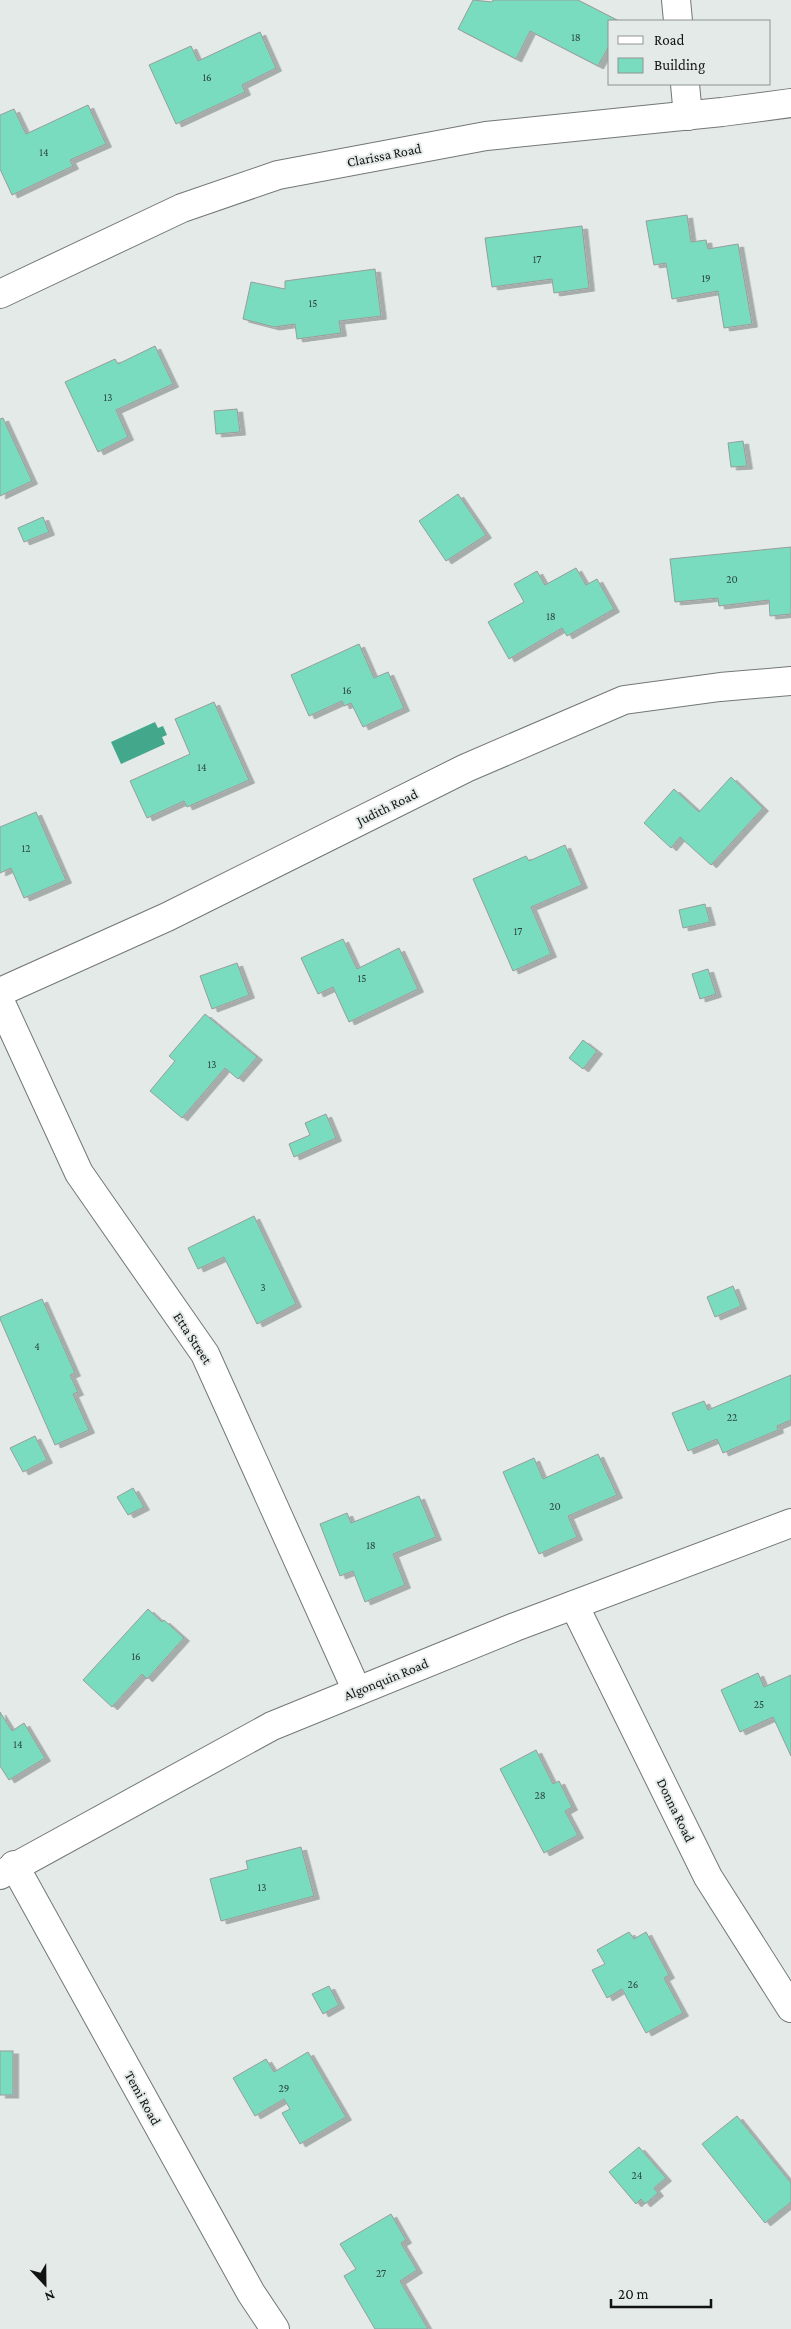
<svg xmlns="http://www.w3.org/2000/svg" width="791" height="2329" viewBox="0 0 791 2329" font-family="'Crimson Pro',serif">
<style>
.water{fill:#42a78b}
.building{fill:#7adcbe;stroke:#979d9b;filter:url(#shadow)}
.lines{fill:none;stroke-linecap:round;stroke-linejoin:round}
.minor-casing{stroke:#737876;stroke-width:30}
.minor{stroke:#fff;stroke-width:28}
.labels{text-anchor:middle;stroke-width:4;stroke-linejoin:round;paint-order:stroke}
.number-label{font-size:11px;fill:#2b453e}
.street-label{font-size:14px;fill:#111313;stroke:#e3eae7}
</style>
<defs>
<filter id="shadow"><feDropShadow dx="5.5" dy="3" stdDeviation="0" flood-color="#0004"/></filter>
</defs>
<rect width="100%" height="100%" fill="#e3eae7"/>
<polygon class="water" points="155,722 158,728 163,726 167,735 162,737 165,744 121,764 111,742"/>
<g class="building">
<polygon points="473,0 492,2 493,0 578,0 619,21 610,21 610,44 598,66 530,31 516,59 458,29"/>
<polygon points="260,32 276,68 242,85 245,92 176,124 149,65 191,46 198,61"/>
<polygon points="88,105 106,144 70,160 73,166 12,195 0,169 0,115 14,109 26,134"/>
<polygon points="687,215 691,242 706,240 708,249 738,244 752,324 724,328 718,291 672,299 666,263 654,265 646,221"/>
<polygon points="582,226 589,288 554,293 552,279 492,287 485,238"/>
<polygon points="375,269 381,316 339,321 341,333 297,339 295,324 274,327 243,319 251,282 285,289 285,281"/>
<polygon points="155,346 173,384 116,410 128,437 98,452 65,382 115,359 118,364"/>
<polygon points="237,409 240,432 216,434 214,411"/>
<polygon points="3,418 32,481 0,496 0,419"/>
<polygon points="743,441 747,466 731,467 728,443"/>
<polygon points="458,494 486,535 446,561 419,521"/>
<polygon points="43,517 49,532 24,542 18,528"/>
<polygon points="791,547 791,614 770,616 769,600 719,606 718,598 675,602 670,559"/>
<polygon points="576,568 586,585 597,579 614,609 567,636 562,628 509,659 488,622 524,602 514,584 537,571 545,585"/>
<polygon points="359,644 374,678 388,672 404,708 363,727 351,703 344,706 342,701 309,716 291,675"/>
<polygon points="214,702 249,780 187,807 184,801 147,818 130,781 190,754 175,719"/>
<polygon points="731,777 763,808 711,865 680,837 671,848 644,823 674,789 699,812"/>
<polygon points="36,812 66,880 24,898 11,868 0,873 0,827"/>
<polygon points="565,845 582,885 531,907 551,954 513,971 473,879 526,856 529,861"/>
<polygon points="705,904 710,922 683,928 679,910"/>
<polygon points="343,939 357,969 399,948 418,989 349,1022 333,987 318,994 301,958"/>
<polygon points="237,963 249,995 212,1009 200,976"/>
<polygon points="708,969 716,994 700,999 692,974"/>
<polygon points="205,1014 257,1057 238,1079 225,1068 182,1118 150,1091 175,1061 169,1056"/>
<polygon points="583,1040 597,1051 583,1069 569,1058"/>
<polygon points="326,1114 336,1138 294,1157 289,1144 310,1135 305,1123"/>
<polygon points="254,1216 296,1304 257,1324 224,1257 198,1269 188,1248"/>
<polygon points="733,1286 741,1306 715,1317 707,1297"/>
<polygon points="42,1299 75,1373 70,1375 78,1392 73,1394 89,1430 55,1445 0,1319 0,1317"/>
<polygon points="791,1375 791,1420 777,1426 778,1430 723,1453 717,1439 688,1451 672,1413 704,1401 708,1410"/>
<polygon points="35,1436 47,1460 23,1472 10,1448"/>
<polygon points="598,1454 617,1495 568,1516 577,1537 539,1554 503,1472 534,1458 543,1479"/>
<polygon points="133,1488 144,1507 128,1515 117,1497"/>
<polygon points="419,1496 436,1537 393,1554 405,1585 365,1602 353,1571 340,1576 320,1524 347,1513 351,1523"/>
<polygon points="148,1609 162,1622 164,1620 184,1638 147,1679 142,1674 112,1707 83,1680"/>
<polygon points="758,1673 764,1687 791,1675 791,1756 773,1717 740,1732 721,1690"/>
<polygon points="0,1712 12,1731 24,1723 45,1758 9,1780 0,1766"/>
<polygon points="536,1750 553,1784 559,1781 572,1807 565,1811 578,1835 544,1853 500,1769"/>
<polygon points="301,1847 314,1896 221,1921 210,1879 248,1869 246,1861"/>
<polygon points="629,1932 634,1939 646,1932 669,1975 664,1978 683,2013 646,2033 622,1989 607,1998 592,1970 605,1964 597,1950"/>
<polygon points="329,1986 339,2005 323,2014 312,1994"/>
<rect x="0" y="2051" width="13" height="44"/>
<polygon points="308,2052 346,2117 300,2144 282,2113 290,2109 284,2099 255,2116 233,2078 266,2059 274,2072"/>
<polygon points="737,2116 791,2183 791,2202 765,2223 702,2144"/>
<polygon points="639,2147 666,2178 654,2188 658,2193 645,2204 641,2199 636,2204 609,2172"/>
<polygon points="391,2214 406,2240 401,2243 417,2270 400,2281 428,2329 375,2329 344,2276 356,2269 340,2244"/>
</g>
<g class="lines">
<g class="minor-casing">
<g id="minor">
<polyline points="676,0 678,21"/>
<polyline points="685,84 688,116"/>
<polyline points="0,294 182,208 278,175 486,136 722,112 791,103"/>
<polyline points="0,992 167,917 466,768 624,700 720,687 791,681"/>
<polyline points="0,1001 79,1173 205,1354 357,1691"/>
<polyline points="574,1605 708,1877 791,2008"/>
<polyline points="14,1865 251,2293 275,2329"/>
<polyline points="0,1875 272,1726 515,1627 791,1523"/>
</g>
</g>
<use href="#minor" class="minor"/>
</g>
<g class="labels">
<g class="number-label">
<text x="576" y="41">18</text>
<text x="207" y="81">16</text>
<text x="44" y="156">14</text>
<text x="537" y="263">17</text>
<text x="706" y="282">19</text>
<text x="313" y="307">15</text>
<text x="108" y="401">13</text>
<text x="732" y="583">20</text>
<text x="551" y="620">18</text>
<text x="347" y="694">16</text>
<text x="202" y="771">14</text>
<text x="26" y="852">12</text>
<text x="518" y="935">17</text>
<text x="362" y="982">15</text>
<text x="212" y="1068">13</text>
<text x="263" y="1291">3</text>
<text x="37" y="1350">4</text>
<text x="732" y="1421">22</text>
<text x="555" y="1510">20</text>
<text x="371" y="1549">18</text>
<text x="136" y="1660">16</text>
<text x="759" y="1708">25</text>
<text x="18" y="1748">14</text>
<text x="540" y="1799">28</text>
<text x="262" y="1891">13</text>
<text x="633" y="1988">26</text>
<text x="284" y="2092">29</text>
<text x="637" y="2179">24</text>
<text x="381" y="2277">27</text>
</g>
<g class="street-label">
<text transform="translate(384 155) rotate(-11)" y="5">Clarissa Road</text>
<text transform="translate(387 807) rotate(-26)" y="5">Judith Road</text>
<text transform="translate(193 1338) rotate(57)" y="5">Etta Street</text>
<text transform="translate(386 1679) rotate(-22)" y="5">Algonquin Road</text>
<text transform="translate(676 1810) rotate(64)" y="5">Donna Road</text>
<text transform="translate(143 2098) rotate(61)" y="5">Temi Road</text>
</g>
</g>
<rect x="608" y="20" width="162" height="65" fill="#e3eae7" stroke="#8f9492"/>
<rect x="618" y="36" width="25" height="8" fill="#ffffff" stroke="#8f9492"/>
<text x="654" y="45" font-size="15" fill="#111313">Road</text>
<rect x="618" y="58" width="25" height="15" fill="#7adcbe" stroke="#8f9492"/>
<text x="654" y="70" font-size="15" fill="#111313">Building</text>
<g transform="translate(45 2284) rotate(158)" stroke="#e3eae7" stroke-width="4" paint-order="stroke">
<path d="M0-4L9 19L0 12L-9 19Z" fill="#111313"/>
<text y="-8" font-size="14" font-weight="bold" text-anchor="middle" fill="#111313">N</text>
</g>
<path d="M611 2299v8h100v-8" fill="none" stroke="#111313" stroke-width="2.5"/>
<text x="618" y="2299" font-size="15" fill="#111313" stroke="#e3eae7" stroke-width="4" paint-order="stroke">20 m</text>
</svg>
